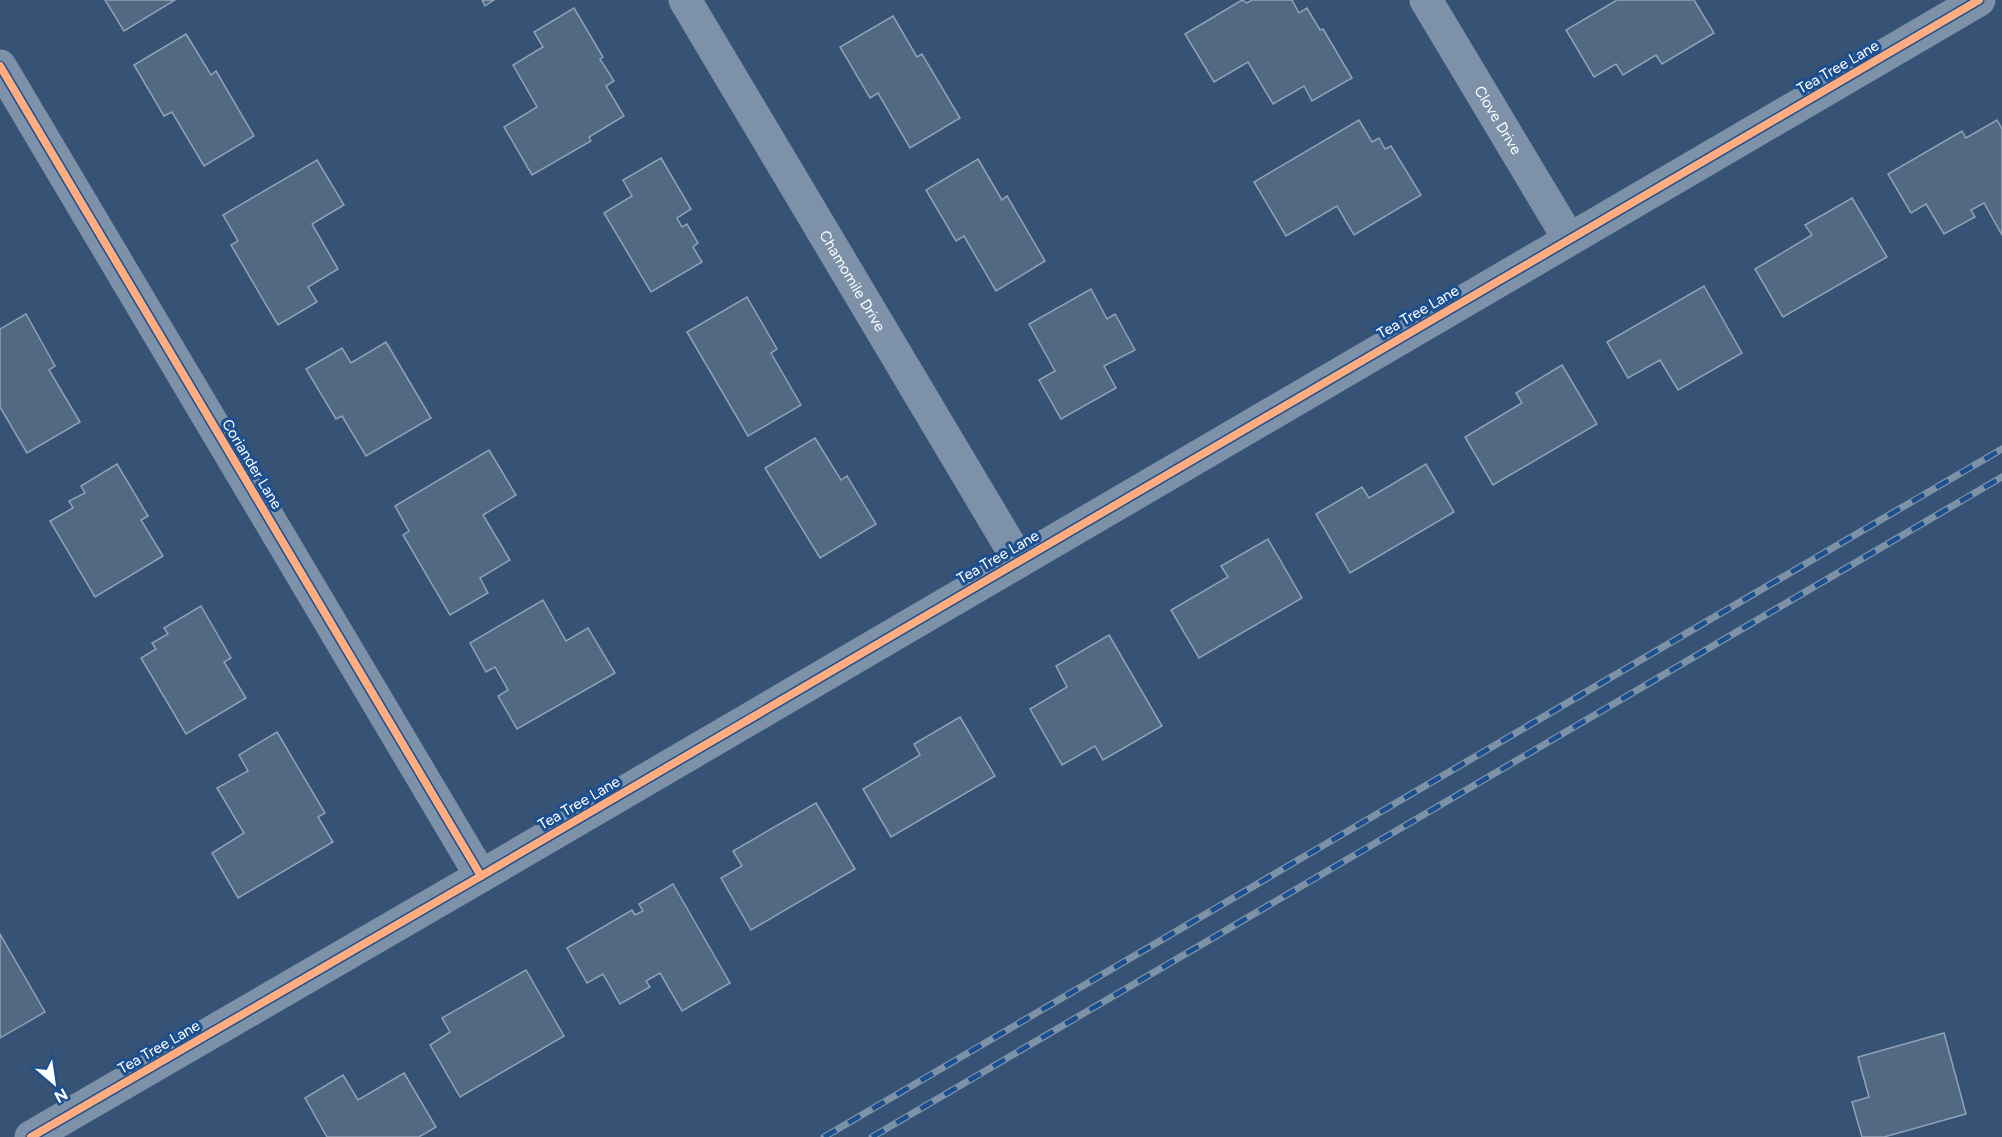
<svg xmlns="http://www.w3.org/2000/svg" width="2002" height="1137" viewBox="0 0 2002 1137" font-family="Figtree,sans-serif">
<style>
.building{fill:#526984;stroke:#92a2b6;stroke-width:1.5}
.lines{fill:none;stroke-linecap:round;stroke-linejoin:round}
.minor{stroke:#7d92a8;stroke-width:33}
.rail-casing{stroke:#7e92a7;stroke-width:7}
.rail{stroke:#1b4f8f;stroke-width:4.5;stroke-dasharray:14;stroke-linecap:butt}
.cycleway-casing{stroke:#1b4f8f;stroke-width:11}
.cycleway{stroke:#ffac80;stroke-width:8}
.labels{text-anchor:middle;stroke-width:6;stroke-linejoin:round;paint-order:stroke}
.street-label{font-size:15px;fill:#fff;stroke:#1b4f8f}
</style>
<rect width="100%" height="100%" fill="#365274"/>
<g class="building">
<polygon points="105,0 175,0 124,31"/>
<polygon points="482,0 494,0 485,6"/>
<polygon points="1242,0 1247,3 1252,0 1292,0 1299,13 1307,8 1320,30 1323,29 1352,78 1312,101 1304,86 1273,104 1248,62 1214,82 1185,34"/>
<polygon points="1617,0 1694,0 1714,33 1662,64 1656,55 1623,75 1616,64 1594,77 1566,30"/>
<polygon points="574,8 603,57 600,59 614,81 606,86 624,116 589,137 591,141 532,175 504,127 537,107 513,65 543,47 534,32"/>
<polygon points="893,16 917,57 922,54 960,118 910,148 878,93 870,98 840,47"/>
<polygon points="186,34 211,75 216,71 254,136 204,166 172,112 164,116 134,65"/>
<polygon points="1359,120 1372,142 1379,138 1385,149 1391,146 1421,195 1354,235 1337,206 1286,236 1254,182"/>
<polygon points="1997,120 2002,129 2002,235 1984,203 1971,210 1975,217 1944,234 1926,204 1911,213 1888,174 1962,131 1966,138"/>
<polygon points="661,158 691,209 677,218 682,227 687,224 698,243 693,247 702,262 651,292 604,213 632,196 623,180"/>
<polygon points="978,159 1002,200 1007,196 1045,261 996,291 964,236 956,241 926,190"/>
<polygon points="317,160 344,205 312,224 338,269 308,287 317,302 278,325 231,245 238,241 223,215"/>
<polygon points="1852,198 1887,257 1783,317 1755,269 1812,235 1805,225"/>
<polygon points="1704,286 1742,353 1678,390 1660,360 1628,378 1607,342"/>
<polygon points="1091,289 1107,319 1115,314 1135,350 1104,366 1116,388 1061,419 1039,380 1055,371 1029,324"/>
<polygon points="747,297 777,349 771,353 801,405 748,436 687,332"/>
<polygon points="26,314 55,366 49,370 80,422 27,453 0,407 0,329"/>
<polygon points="386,342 431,418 366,456 342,416 336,419 306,369 342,348 351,363"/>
<polygon points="1562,365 1597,424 1493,485 1465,437 1522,403 1516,393"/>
<polygon points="815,438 841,480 847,476 876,524 820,558 765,468"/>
<polygon points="489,450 516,495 483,515 510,560 480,578 488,593 450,615 403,535 409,531 395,506"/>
<polygon points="117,464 148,516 141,520 163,556 95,597 50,521 73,508 69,501 85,493 81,486"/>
<polygon points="1426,464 1454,512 1350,573 1316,514 1362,487 1369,498"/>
<polygon points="1268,539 1302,598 1199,658 1171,610 1228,577 1221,566"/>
<polygon points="543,600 566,641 588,628 615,673 517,729 498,696 508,690 495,667 486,672 470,643"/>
<polygon points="201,606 231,658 224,662 246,698 186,734 141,658 156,649 152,643 168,634 164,628"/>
<polygon points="1109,635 1162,726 1103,760 1095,746 1062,765 1030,709 1067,687 1056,666"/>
<polygon points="960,717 995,776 891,837 863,789 920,755 914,744"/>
<polygon points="277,732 325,813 318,817 333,842 238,898 212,853 244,833 217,788 248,771 239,755"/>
<polygon points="816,803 855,869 751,930 721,878 742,866 733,851"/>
<polygon points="673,884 730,983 682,1011 660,973 646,981 650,987 620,1004 603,974 587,983 567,948 632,910 635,915 643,911 639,904"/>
<polygon points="0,934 45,1012 0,1038"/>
<polygon points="526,970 564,1036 460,1097 430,1045 450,1032 442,1018"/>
<polygon points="1944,1033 1966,1114 1884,1137 1862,1137 1852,1102 1869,1097 1858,1057"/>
<polygon points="404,1073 436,1127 419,1137 327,1137 305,1098 343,1075 358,1100"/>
</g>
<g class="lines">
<g class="minor">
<path id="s1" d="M685,0l334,561"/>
<path id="s2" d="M1426,0l143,239"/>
<polyline points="0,66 481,876"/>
<polyline points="31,1137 481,876 1979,0"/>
</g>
<g class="rail-casing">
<g id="rail">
<polyline points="824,1137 2002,449"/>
<polyline points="872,1137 2002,477"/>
</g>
</g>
<use href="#rail" class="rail"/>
<g class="cycleway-casing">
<g id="cycleway">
<polyline points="0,66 481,876"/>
<polyline points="31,1137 481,876 1979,0"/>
</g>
</g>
<use href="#cycleway" class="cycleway"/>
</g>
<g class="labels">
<g class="street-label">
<text transform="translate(1838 67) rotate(-30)" y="5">Tea Tree Lane</text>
<text dy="5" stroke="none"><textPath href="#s2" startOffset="140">Clove Drive</textPath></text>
<text dy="5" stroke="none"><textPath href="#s1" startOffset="327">Chamomile Drive</textPath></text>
<text transform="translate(1418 312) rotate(-30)" y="5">Tea Tree Lane</text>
<text transform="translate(252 464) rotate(59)" y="5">Coriander Lane</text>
<text transform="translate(998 557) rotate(-30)" y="5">Tea Tree Lane</text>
<text transform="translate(579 803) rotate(-30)" y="5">Tea Tree Lane</text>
<text transform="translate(159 1047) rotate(-30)" y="5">Tea Tree Lane</text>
</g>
</g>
<g transform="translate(54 1083) rotate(151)" stroke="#1b4f8f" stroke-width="4.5" paint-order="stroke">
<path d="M0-4.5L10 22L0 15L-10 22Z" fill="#ffffff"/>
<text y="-9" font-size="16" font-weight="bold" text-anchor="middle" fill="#ffffff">N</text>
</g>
</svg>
